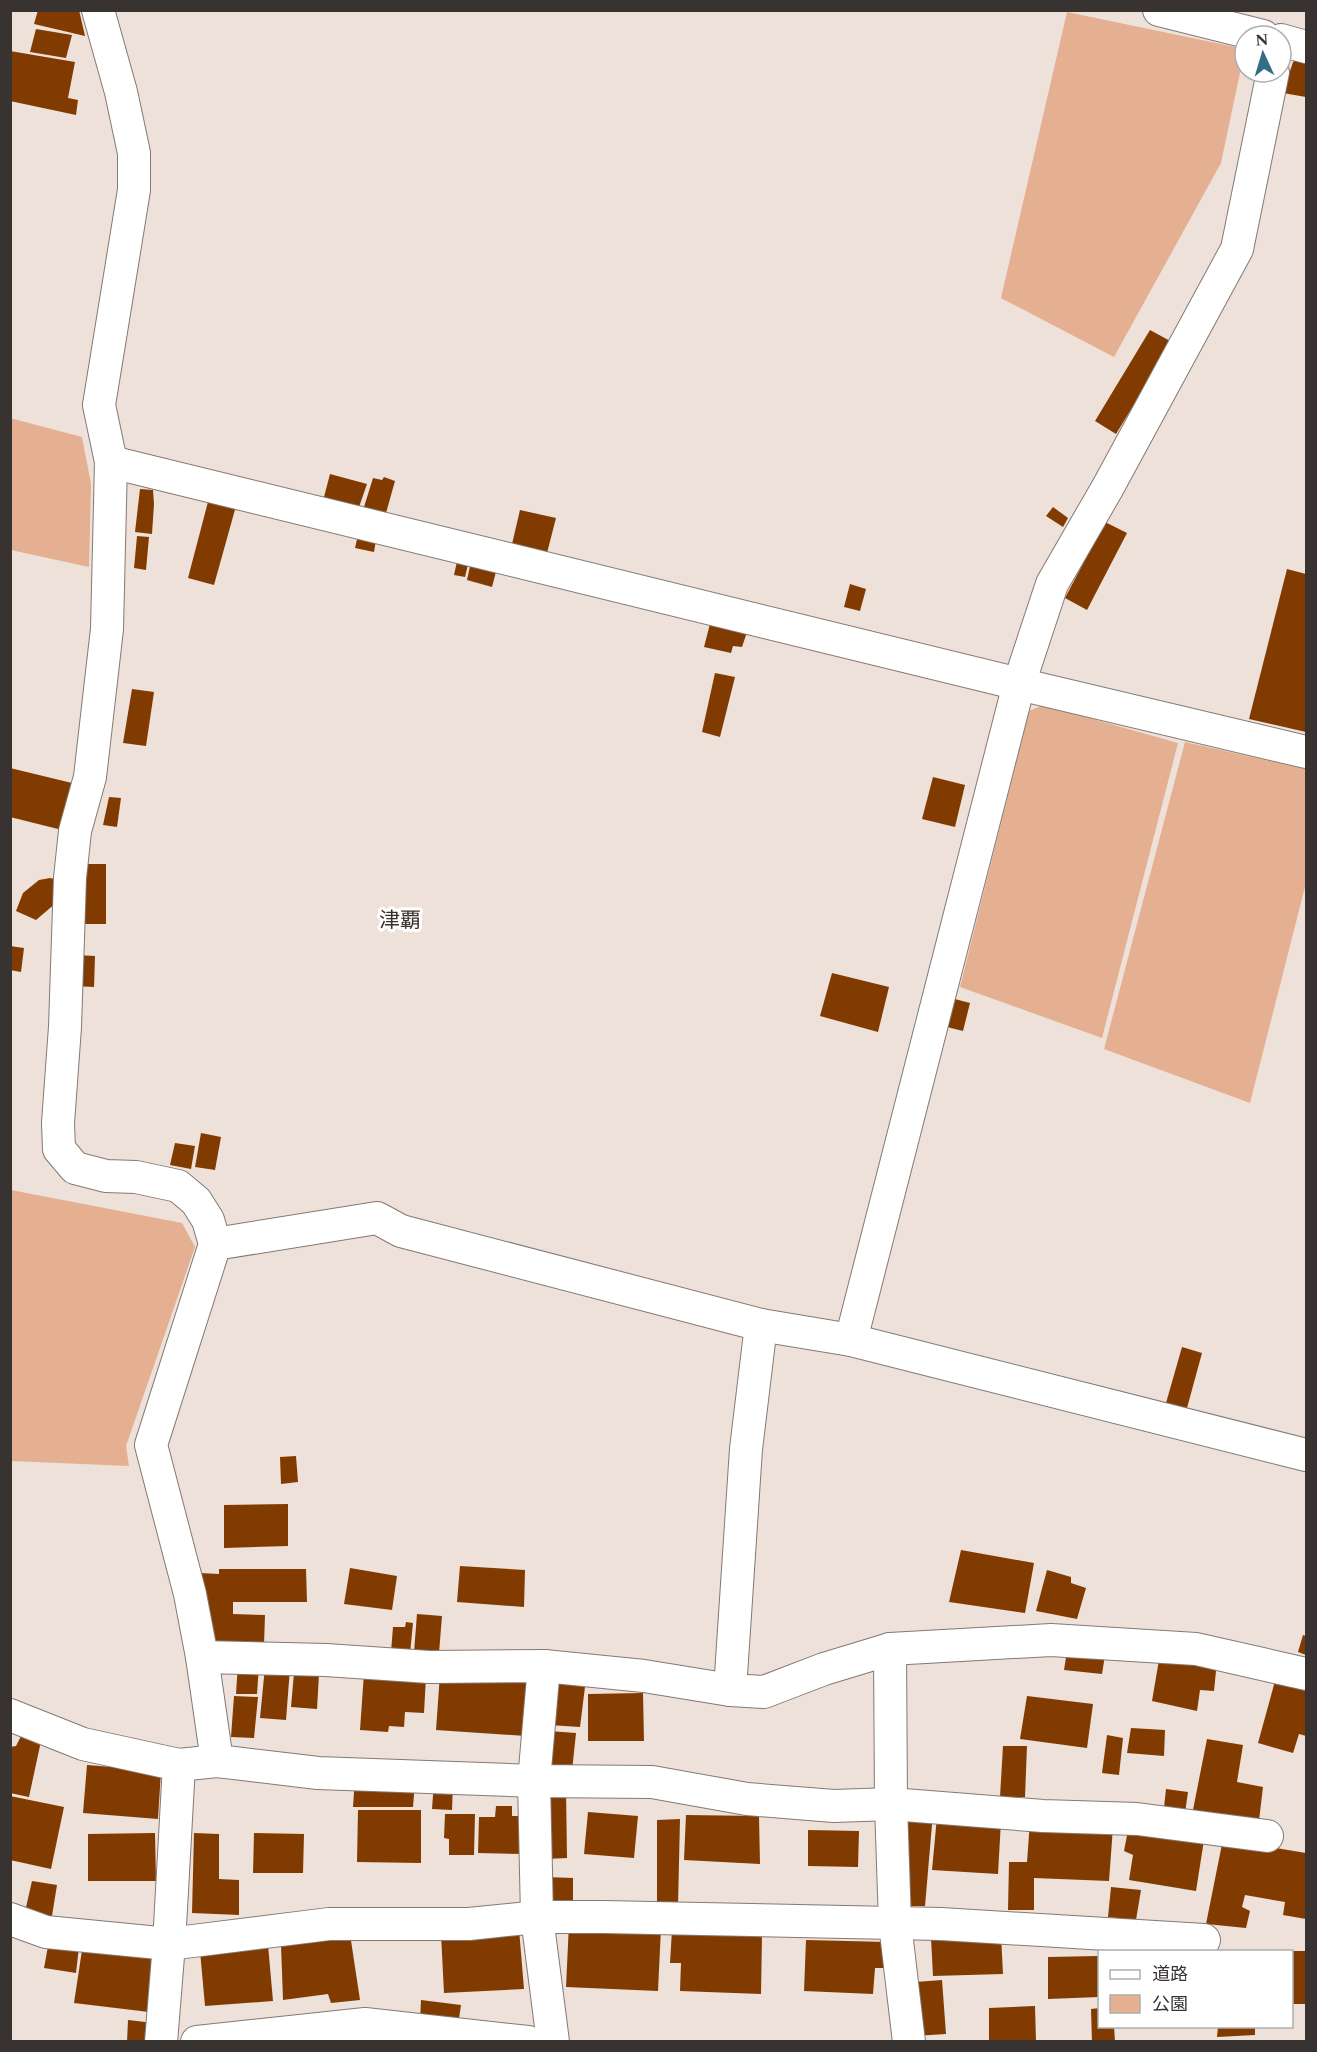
<svg xmlns="http://www.w3.org/2000/svg" width="1317" height="2052" viewBox="0 0 1317 2052" font-family="Spectral,'Noto Sans JP',serif">
<style>
.green{fill:#e4b091}
.building{fill:#813b01}
.lines{fill:none;stroke-linecap:round;stroke-linejoin:round}
.street-casing{stroke:#847973;stroke-width:34}
.street{stroke:#fff;stroke-width:32}
.labels{text-anchor:middle;stroke-width:6;stroke-linejoin:round;paint-order:stroke}
.quarter-label{font-size:21px;fill:#383331;stroke:#fff}
</style>
<rect width="100%" height="100%" fill="#ede1da"/>
<g class="green">
<polygon points="1067,12 1245,49 1221,163 1114,357 1001,298"/>
<polygon points="10,418 82,437 91,484 89,567 11,550"/>
<polygon points="1043,705 1178,743 1102,1038 960,987 1029,711"/>
<polygon points="1185,742 1306,769 1306,883 1250,1103 1104,1049"/>
<polygon points="11,1190 182,1223 195,1247 126,1446 129,1466 11,1461"/>
</g>
<g class="building">
<polygon points="38,10 79,10 85,36 34,24"/>
<polygon points="36,29 72,35 66,58 30,52"/>
<polygon points="10,51 75,62 68,98 78,100 76,115 10,101"/>
<polygon points="1302,56 1306,57 1306,97 1283,93 1293,62"/>
<polygon points="1150,330 1172,342 1116,434 1095,421"/>
<polygon points="330,474 367,484 359,507 324,497"/>
<polygon points="384,477 395,481 386,513 364,507 373,478 382,480"/>
<polygon points="140,489 153,490 154,504 152,534 135,532"/>
<polygon points="209,498 236,506 214,585 188,578"/>
<polygon points="1053,507 1068,518 1063,527 1046,516"/>
<polygon points="520,510 556,518 547,553 512,544"/>
<polygon points="1105,522 1127,533 1087,610 1065,598"/>
<polygon points="358,535 376,540 374,552 355,548"/>
<polygon points="137,536 149,537 146,570 134,568"/>
<polygon points="458,557 469,560 465,577 454,575"/>
<polygon points="472,557 498,564 492,587 467,580"/>
<polygon points="1287,569 1306,574 1306,732 1249,719"/>
<polygon points="850,584 866,589 860,611 844,607"/>
<polygon points="711,620 748,629 742,647 733,646 731,653 704,647"/>
<polygon points="715,673 735,677 720,737 702,732"/>
<polygon points="132,689 154,692 146,746 123,743"/>
<polygon points="10,768 72,783 62,830 10,817"/>
<polygon points="933,777 965,785 955,827 922,819"/>
<polygon points="109,797 121,798 117,827 103,825"/>
<polygon points="86,864 106,864 106,924 81,924 81,902 86,902"/>
<polygon points="50,878 59,880 56,903 36,920 16,911 23,893 39,880"/>
<polygon points="10,946 24,948 21,972 10,970"/>
<polygon points="76,955 95,956 94,987 74,986"/>
<polygon points="832,973 889,987 878,1032 820,1016"/>
<polygon points="951,998 970,1003 963,1031 943,1026"/>
<polygon points="201,1133 221,1137 215,1170 195,1167"/>
<polygon points="175,1143 195,1146 191,1169 170,1165"/>
<polygon points="1182,1347 1202,1353 1187,1408 1166,1403"/>
<polygon points="296,1456 298,1482 281,1484 280,1457"/>
<polygon points="288,1504 288,1546 224,1548 224,1505"/>
<polygon points="961,1550 1034,1563 1025,1613 949,1602"/>
<polygon points="460,1566 525,1570 524,1607 457,1602"/>
<polygon points="350,1568 397,1576 392,1610 344,1604"/>
<polygon points="219,1569 306,1569 307,1602 233,1602 233,1614 265,1615 264,1645 206,1642 200,1573 219,1574"/>
<polygon points="1047,1570 1071,1577 1071,1583 1086,1588 1077,1619 1036,1611"/>
<polygon points="417,1614 442,1616 439,1653 414,1652"/>
<polygon points="406,1622 413,1623 410,1654 391,1652 393,1627 405,1627"/>
<polygon points="1303,1635 1306,1636 1306,1655 1298,1652"/>
<polygon points="1068,1645 1106,1649 1102,1674 1064,1670"/>
<polygon points="1160,1654 1217,1661 1214,1691 1200,1690 1197,1711 1152,1701"/>
<polygon points="238,1663 259,1665 257,1694 236,1694"/>
<polygon points="265,1667 290,1668 286,1720 260,1718"/>
<polygon points="294,1673 319,1674 317,1709 291,1707"/>
<polygon points="364,1673 426,1677 424,1713 405,1712 404,1727 389,1726 388,1732 360,1730"/>
<polygon points="440,1674 529,1682 526,1736 436,1730"/>
<polygon points="556,1676 586,1679 580,1727 549,1725"/>
<polygon points="1275,1681 1306,1689 1306,1736 1299,1734 1293,1753 1258,1743"/>
<polygon points="643,1693 644,1741 588,1741 588,1694"/>
<polygon points="234,1696 258,1697 254,1738 231,1737"/>
<polygon points="1027,1696 1093,1704 1087,1748 1020,1739"/>
<polygon points="1131,1728 1165,1730 1164,1756 1127,1753"/>
<polygon points="549,1731 576,1733 572,1771 545,1771"/>
<polygon points="1107,1735 1123,1738 1119,1775 1102,1773"/>
<polygon points="21,1736 41,1741 29,1797 10,1793 10,1747 16,1746"/>
<polygon points="1207,1739 1243,1745 1237,1782 1263,1787 1258,1829 1191,1820"/>
<polygon points="1003,1746 1027,1746 1025,1797 1000,1797"/>
<polygon points="87,1765 161,1771 158,1819 83,1813"/>
<polygon points="355,1778 415,1782 413,1807 353,1807"/>
<polygon points="434,1782 453,1783 452,1810 432,1809"/>
<polygon points="545,1789 566,1790 567,1858 546,1859"/>
<polygon points="1166,1789 1188,1792 1184,1820 1163,1817"/>
<polygon points="10,1796 64,1807 51,1869 10,1860"/>
<polygon points="496,1806 512,1806 512,1816 523,1816 524,1854 478,1853 479,1817 495,1817"/>
<polygon points="358,1810 421,1810 421,1863 357,1862"/>
<polygon points="588,1812 638,1816 634,1858 584,1854"/>
<polygon points="933,1813 925,1906 909,1906 897,1814"/>
<polygon points="445,1814 475,1814 474,1855 449,1855 449,1839 444,1838"/>
<polygon points="686,1815 759,1816 760,1864 684,1860"/>
<polygon points="937,1817 1001,1821 998,1874 932,1870"/>
<polygon points="680,1819 678,1905 657,1904 657,1820"/>
<polygon points="1030,1821 1113,1827 1109,1881 1034,1878 1034,1910 1008,1910 1009,1862 1027,1862"/>
<polygon points="1129,1825 1204,1840 1196,1891 1129,1880 1133,1855 1124,1851"/>
<polygon points="808,1830 859,1831 858,1867 808,1866"/>
<polygon points="155,1833 156,1881 88,1881 88,1834"/>
<polygon points="194,1833 219,1834 219,1879 239,1880 239,1915 192,1913"/>
<polygon points="254,1833 304,1834 303,1873 253,1873"/>
<polygon points="1223,1839 1306,1853 1306,1919 1283,1915 1285,1902 1245,1895 1242,1907 1250,1911 1246,1928 1206,1924"/>
<polygon points="545,1877 573,1878 573,1903 544,1902"/>
<polygon points="32,1881 57,1885 51,1922 24,1916"/>
<polygon points="1111,1887 1141,1890 1136,1920 1108,1917"/>
<polygon points="569,1923 661,1928 658,1991 566,1987"/>
<polygon points="519,1929 524,1989 444,1993 441,1934"/>
<polygon points="672,1930 762,1935 761,1994 680,1991 681,1963 670,1963"/>
<polygon points="350,1934 360,2000 331,2003 328,1994 283,2000 281,1945"/>
<polygon points="1001,1935 1003,1974 933,1976 931,1938"/>
<polygon points="806,1940 887,1942 887,1968 875,1968 873,1994 804,1991"/>
<polygon points="49,1941 79,1947 76,1973 44,1968"/>
<polygon points="268,1945 273,2001 205,2006 200,1951"/>
<polygon points="82,1950 154,1957 149,2012 74,2003"/>
<rect x="1292" y="1951" width="14" height="53"/>
<polygon points="1098,1956 1099,1997 1048,1999 1048,1957"/>
<polygon points="942,1980 946,2034 915,2036 915,1982"/>
<polygon points="421,2000 461,2005 458,2025 420,2021"/>
<polygon points="1035,2006 1036,2042 989,2042 989,2008"/>
<polygon points="1100,2008 1100,2026 1114,2026 1115,2042 1092,2042 1091,2009"/>
<polygon points="128,2020 154,2023 153,2042 127,2042"/>
<polygon points="1218,2026 1255,2026 1255,2035 1217,2037"/>
</g>
<g class="lines">
<g class="street-casing">
<g id="street">
<polyline points="98,10 121,92 134,153 134,190 99,405 111,462 107,629 90,777 75,831 70,878 65,1027 58,1123 59,1149 75,1168 106,1176 136,1177 178,1186 196,1201 208,1220 215,1244 151,1445 190,1594 202,1657 217,1761 179,1765 169,1944 161,2042"/>
<polyline points="1159,10 1263,36"/>
<polyline points="1281,40 1306,47"/>
<polyline points="111,462 1019,684 1306,752"/>
<polyline points="215,1244 377,1218 401,1231 761,1325 851,1340 1306,1455"/>
<polyline points="851,1340 1019,684 1052,584 1108,487 1237,249 1273,72"/>
<polyline points="890,1649 891,1804 895,1924 909,2042"/>
<polyline points="202,1657 326,1660 429,1667 544,1666 644,1676 730,1690 764,1692 824,1669 890,1649 1051,1640 1196,1649 1306,1674"/>
<polyline points="544,1666 534,1781 537,1917 553,2042"/>
<polyline points="730,1690 746,1449 761,1325"/>
<polyline points="10,1715 83,1744 179,1765"/>
<polyline points="217,1761 318,1773 534,1781 652,1782 747,1799 834,1806 891,1804 1043,1816 1137,1819 1267,1836"/>
<polyline points="10,1919 46,1932 169,1944 329,1924 469,1924 537,1917 603,1917 941,1924 1204,1940"/>
<polyline points="197,2042 365,2024 528,2042"/>
</g>
</g>
<use href="#street" class="street"/>
</g>
<g class="labels">
<g class="quarter-label">
<text x="400" y="927">津覇</text>
</g>
</g>
<rect width="1317" height="2052" fill="none" stroke="#383331" stroke-width="24"/>
<rect x="1098" y="1950" width="195" height="78" fill="#ffffff" stroke="#afadad" stroke-width="1.5"/>
<rect x="1110" y="1970" width="30" height="9" fill="#ffffff" stroke="#afadad" stroke-width="1.5"/>
<text x="1152" y="1980" font-size="18" fill="#383331">道路</text>
<rect x="1110" y="1995" width="30" height="18" fill="#e4b091" stroke="#afadad" stroke-width="1.5"/>
<text x="1152" y="2010" font-size="18" fill="#383331">公園</text>
<g transform="translate(1263 54) rotate(356)"><circle r="28" fill="#ffffff" stroke="#afadad" stroke-width="1.5"/>
<path d="M0-4.5L10 22L0 15L-10 22Z" fill="#356d87"/>
<text y="-9" font-size="16" font-weight="bold" text-anchor="middle" fill="#383331">N</text>
</g>
</svg>
